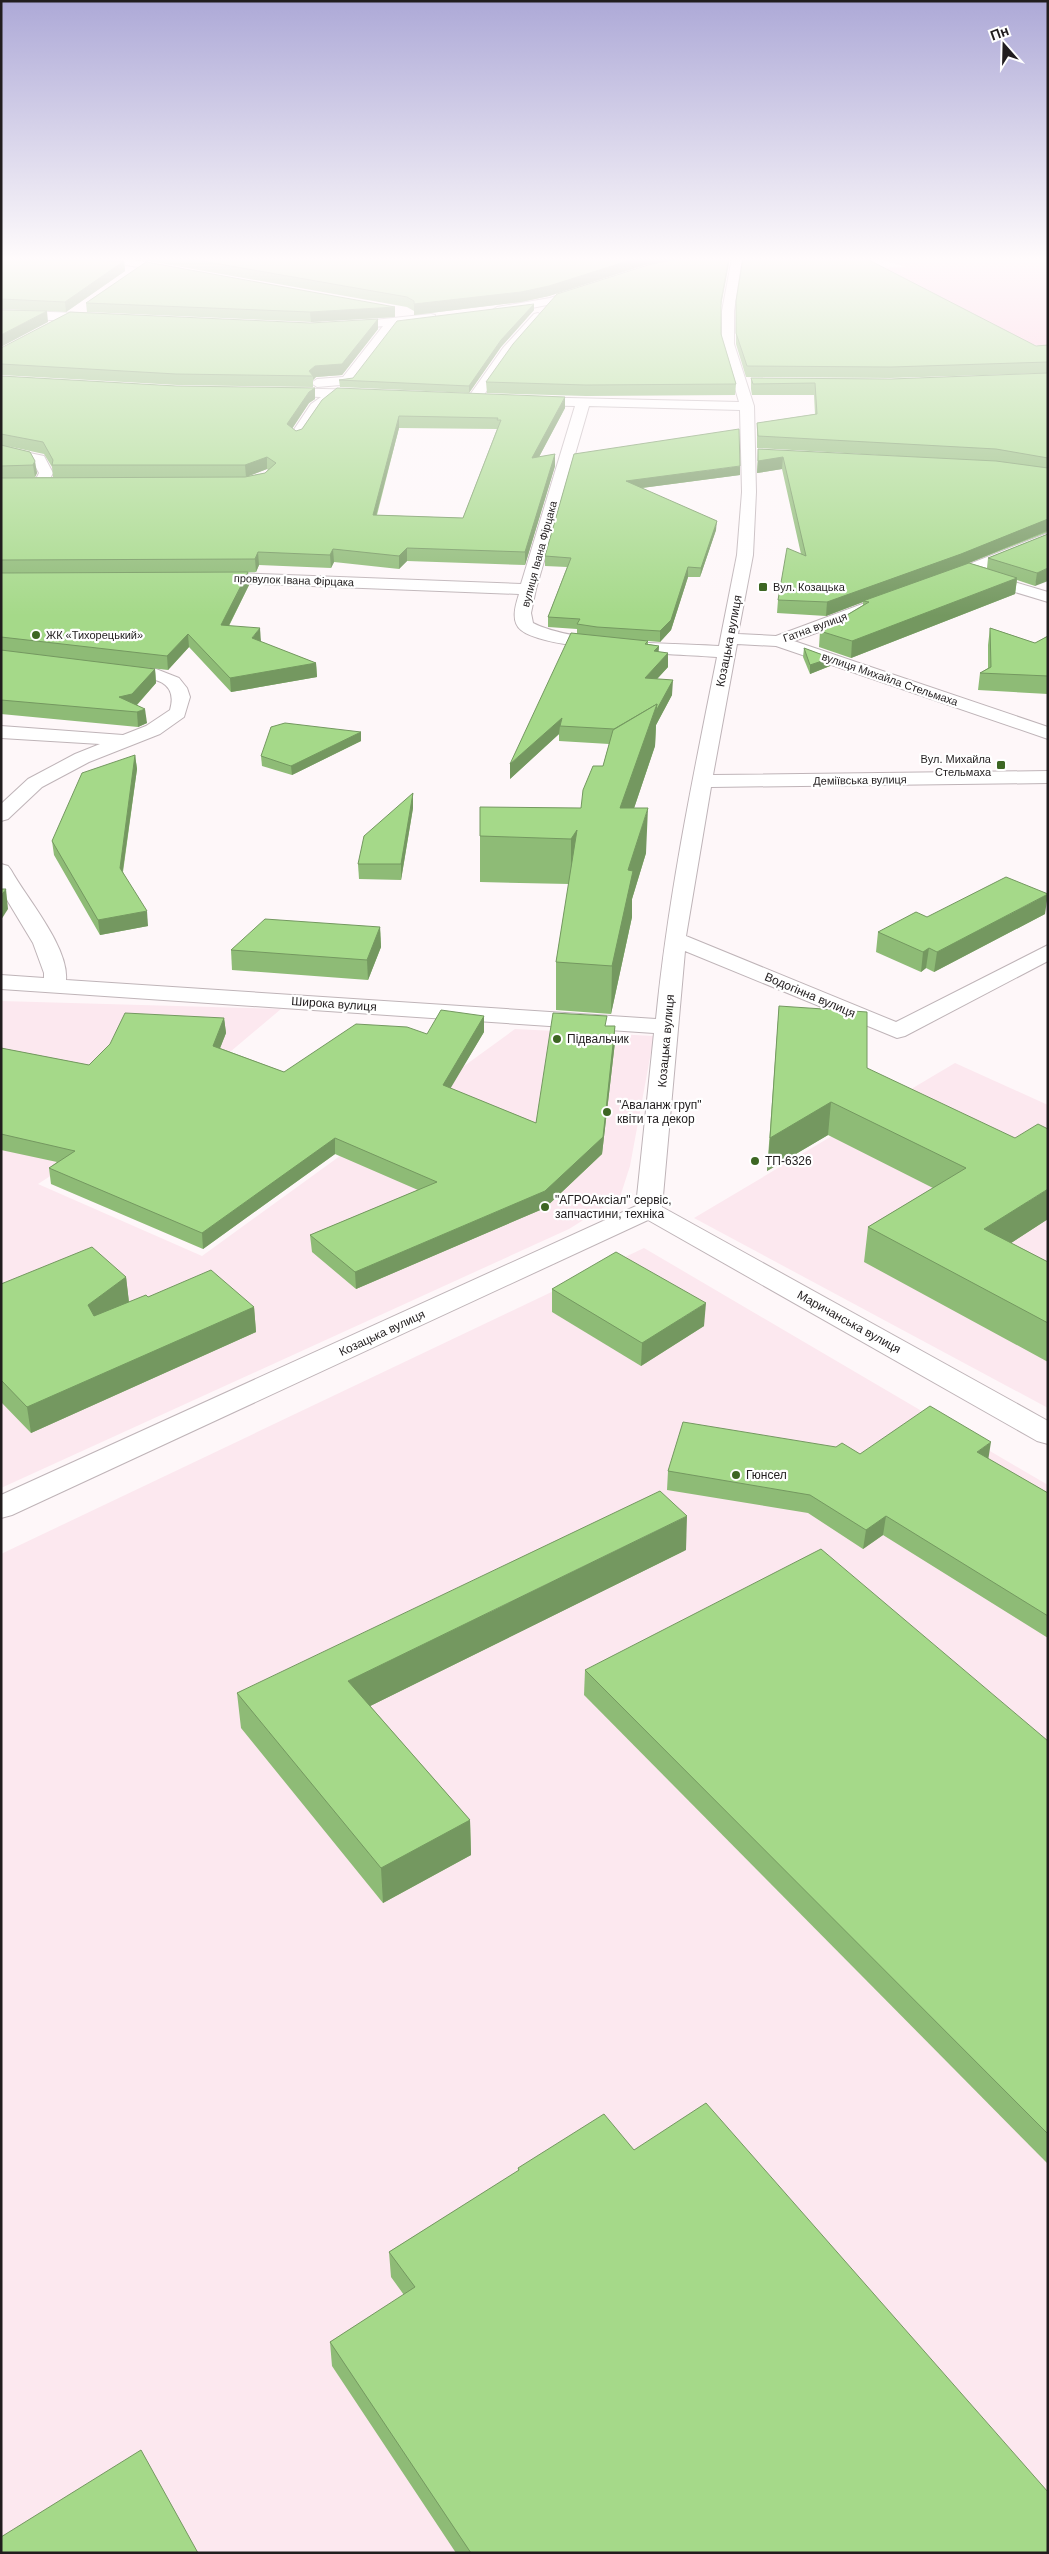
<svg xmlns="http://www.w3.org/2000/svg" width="1049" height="2554" viewBox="0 0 1049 2554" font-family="Arial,sans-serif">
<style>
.built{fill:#fce8ef}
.green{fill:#f9c3d6}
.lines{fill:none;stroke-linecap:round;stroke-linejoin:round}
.minor-casing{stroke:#bfb4b8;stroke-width:2}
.minor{fill:#fff;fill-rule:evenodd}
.wall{fill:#8ebb76;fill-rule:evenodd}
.shaded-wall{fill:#749860}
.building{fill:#a5d989;stroke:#749860;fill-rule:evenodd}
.poi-dot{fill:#3d6623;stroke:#fff;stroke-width:2}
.labels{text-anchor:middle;stroke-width:4.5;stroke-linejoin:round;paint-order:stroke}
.far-street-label{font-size:11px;fill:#211d1e;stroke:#fff}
.far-poi-label{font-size:11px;fill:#211d1e;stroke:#fff;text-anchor:start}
.street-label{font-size:12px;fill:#211d1e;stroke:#fff}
.poi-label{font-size:12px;fill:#211d1e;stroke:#fff;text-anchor:start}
</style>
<rect width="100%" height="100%" fill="#fef7f9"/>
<g class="built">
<polygon points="1,1001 281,1009 191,1085 38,1184 202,1256 515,1029 654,1036 630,1166 620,1197 569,1229 1,1488"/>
<polygon points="955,1063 1048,1105 1048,1408 694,1218"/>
<polygon points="644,1248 1048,1485 1048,2553 1,2553 1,1554"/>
</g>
<polygon class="green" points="876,258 1048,258 1048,349 808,270 906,267"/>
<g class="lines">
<g class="minor-casing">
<g id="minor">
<polygon points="98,258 122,258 178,268 184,271 178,274 103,261"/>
<path d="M732,258h10l-8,53v33l20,62 2,86 -3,63 -15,79 38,2 97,-36h12l2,4 -2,4 -91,33 254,86v12l-272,-93 -39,-2 -24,131 335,-4v12l-337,4 -25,149 210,86 152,-77v16l-143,75 -8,2 -212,-87 -23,256 386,214v23l-11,-3 -389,-221 -636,295 -11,3v-23l635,-289 18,-173 -653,-44v-14l43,3v-5l-11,-30 -32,-53v-26l7,2 3,4c16,29 58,77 55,110l590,39c12,-122 37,-242 61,-362 -38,-3 -171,-6 -196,-27 -11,-9 -5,-26 -2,-36l-309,-12 -8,-5 8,-5 311,12 54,-178 -49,-1 -7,-4 7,-4 213,5 -17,-58v-33zM589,406l151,4 2,82 -5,63 -18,91c-49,-3 -145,-2 -186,-23l-2,-10 5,-24z"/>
<polygon points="586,286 592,289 590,291 552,304 497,315 491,311 497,307 550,298"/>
<polygon points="1,310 100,314 106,318 100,322 1,318"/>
<polygon points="538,313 544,317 512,354 479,402 469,402 467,399 503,348 534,314"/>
<polygon points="431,314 435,315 435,321 397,325 352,384 317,387 311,383 317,379 343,377 383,326 340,331 334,327 336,324"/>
<path d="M277,388l92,2 7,4c-9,10 -28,-1 -39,3 -17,6 -27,30 -36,43l-5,1 -7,-4 22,-33 10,-7 -49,-2 -2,-3z"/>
<polygon points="1,447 44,456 53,473 46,486 1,488 1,480 36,479 39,473 33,462 1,455"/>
<polygon points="1048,533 1048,544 951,582 945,584 937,579 939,576"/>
<polygon points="981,572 1048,592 1048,602 975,580 973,577 975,574"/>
<path d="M120,665l36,4 23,9 8,10 3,9 -6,20 -24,17 -71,28 -47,25 -34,32 -7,2v-17l27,-25 47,-25 25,-10 -99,-6v-12l122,9 23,-9 24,-16c11,-38 -34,-31 -56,-36l-3,-4 3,-4z"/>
</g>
</g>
<use href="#minor" class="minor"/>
</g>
<g class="wall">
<polygon points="1,258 103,258 103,261 124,261 125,271 66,312 1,309"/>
<polygon points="131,258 683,258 648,264 549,296 521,302 414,315 414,311 407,307"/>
<polygon points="146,262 395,317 311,322 87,312 86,303"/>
<polygon points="736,301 1036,346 1048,345 1048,373 890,378 746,377 736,344"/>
<polygon points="534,304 534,310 501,347 469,393 340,387 339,380 353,378"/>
<polygon points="721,308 721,334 736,384 735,395 586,396 487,393 486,382"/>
<polygon points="378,319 378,329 342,375 316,377 313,380 313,387 177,385 1,375 1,348"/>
<polygon points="1048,373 1048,532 969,563 987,568 988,558 1048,534 1035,586 1017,580 1015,594 851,658 819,647 820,631 863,605 863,602 826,616 777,613 778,600 801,554 782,469 757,473 758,449 914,457 757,448 757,423 815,414 814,395 752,395 751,389 751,378 891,379"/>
<path d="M1,376l175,10 139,2v11l-6,4 -17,26 4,2 6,-2 20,-29 243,8 -26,49 16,-3v12l-30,99 -118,-4 -8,8 -65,-7 -3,6 -72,-3 -3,7 -223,1 215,-1 1,13 -20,41 32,16 55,21 1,14 -86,15 -42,-45 -21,23 -26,-3 13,2 1,14 -19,22 10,18 -9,4 -137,-13zM399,428l98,1 -34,89 -86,-3zM7,446l37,8 8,13 1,10h-18l2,-4 -7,-21zM267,469l1,1 -3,3 -16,3z"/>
<polygon points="574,454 740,475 642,488 716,530 700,577 688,577 671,630 660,642 648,641 648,644 659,646 658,652 668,653 668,667 657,679 672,695 656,725 655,746 634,808 646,853 632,899 632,917 611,1014 556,1010 556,962 569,884 480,882 480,836 581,808 603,766 609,744 559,741 559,734 510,779 577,633 577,629 548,627 548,617 567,567 545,566 545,556"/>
<polygon points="990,628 1035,643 1048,636 1048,694 978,690 980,673 988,668 988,645"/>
<polygon points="804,648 831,658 830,666 810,674 803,657"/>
<polygon points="361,732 361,741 292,775 262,766 261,756"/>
<polygon points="135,755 137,769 123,872 148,926 100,935 54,855 52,841"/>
<polygon points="413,793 413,808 401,880 359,879 358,864"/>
<polygon points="1045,914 934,972 926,968 921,972 876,952 878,932 927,917"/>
<polygon points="380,927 381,947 368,980 232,970 231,950"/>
<polygon points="779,1006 867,1068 1048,1219 1011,1243 1048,1262 1048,1362 864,1262 868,1227 933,1188 828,1135 767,1171"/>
<polygon points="484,1016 484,1032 450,1088 536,1123 607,1026 615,1042 602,1154 545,1208 356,1289 312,1252 310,1235 418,1190 335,1154 203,1249 51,1184 49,1168 57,1162 1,1150 1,1048 89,1065 224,1018 226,1033 220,1048 284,1072 427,1034"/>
<polygon points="126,1277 129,1302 148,1297 254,1307 256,1332 31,1433 1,1402 1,1284"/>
<polygon points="552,1289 704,1326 641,1366 552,1312"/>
<polygon points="860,1454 988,1459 1048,1493 1048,1638 883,1535 863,1549 808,1513 667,1490 668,1471"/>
<polygon points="686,1550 370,1706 470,1820 471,1855 383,1903 241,1728 237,1693"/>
<polygon points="585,1670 1048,1741 1048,2164 584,1695"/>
<polygon points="634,2150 1048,2553 456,2553 332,2366 330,2342 404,2295 391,2277 389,2252 518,2171 518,2168"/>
</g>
<g class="shaded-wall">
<polygon points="637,258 683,258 648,264 549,296 521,302 414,315 414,304"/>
<polygon points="729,258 730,258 720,311 721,301"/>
<polygon points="124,261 125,271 66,312 65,302"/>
<polygon points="534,304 534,310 501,347 469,393 469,386 501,340"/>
<polygon points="395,307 395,317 311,322 310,312"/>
<polygon points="47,311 48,322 1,347 1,335"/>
<polygon points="378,319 378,329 342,375 316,377 313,380 313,376 309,371"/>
<polygon points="315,388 315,399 309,403 287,436 287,424 309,392"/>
<polygon points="565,397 565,408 532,470 532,458"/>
<polygon points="399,416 399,428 373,527 373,515"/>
<polygon points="555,454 555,466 525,565 525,552"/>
<polygon points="267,457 267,469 246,477 245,465"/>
<polygon points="783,457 782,469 757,473 758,461"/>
<polygon points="35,461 37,473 35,477 33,465"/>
<polygon points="740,466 740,475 626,490 626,481"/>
<polygon points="1048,519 1047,531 959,567 863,601 863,602 826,616 827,602"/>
<polygon points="717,521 716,530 700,577 701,568"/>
<polygon points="407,548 407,561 399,569 399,556"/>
<polygon points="333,549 334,562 331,568 330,555"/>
<polygon points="258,552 259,565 256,572 255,559"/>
<polygon points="688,567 688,577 671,630 660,642 660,631"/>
<polygon points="1048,568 1048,581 1035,586 1037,573"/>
<polygon points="248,572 249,585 222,639 221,625"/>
<polygon points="1017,578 1015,594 851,658 852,641"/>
<polygon points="260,628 261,642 252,638"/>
<polygon points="188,634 189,647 168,670 167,656"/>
<polygon points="659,646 658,660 654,651"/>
<polygon points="668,653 668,667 645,692 645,678"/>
<polygon points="831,658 830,666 810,674 810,665"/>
<polygon points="316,663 317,677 231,692 230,678"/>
<polygon points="155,669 156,683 133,709 119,697"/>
<polygon points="673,680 672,695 656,725 655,746 619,853 620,808 657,704"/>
<polygon points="145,709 147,723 138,727 137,712"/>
<polygon points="562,718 560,726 559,734 510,779 510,764"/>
<polygon points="361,732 361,741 292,775 291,766"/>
<polygon points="135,755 137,769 121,883 120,868"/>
<polygon points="413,793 413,808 401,880 401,864"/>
<polygon points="648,808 646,853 632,899 632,917 611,1014 612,966 628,870"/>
<polygon points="577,830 571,884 571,839"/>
<polygon points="6,889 8,909 1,920 1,896"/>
<polygon points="1048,894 1045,914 934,972 937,952"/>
<polygon points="147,911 148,926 100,935 98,920"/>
<polygon points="380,927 381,947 368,980 367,960"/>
<polygon points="929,948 926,968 921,972 923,952"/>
<polygon points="484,1016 484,1032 443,1101 443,1085"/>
<polygon points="224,1018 226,1033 215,1061 213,1046"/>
<polygon points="615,1026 615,1042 602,1154 545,1208 356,1289 355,1272 545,1191"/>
<polygon points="831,1102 828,1135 767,1171 770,1138"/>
<polygon points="335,1138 335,1154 203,1249 202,1233"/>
<polygon points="1048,1189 1048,1219 979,1264 984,1229"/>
<polygon points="126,1277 129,1303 91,1330 88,1305"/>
<polygon points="706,1303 704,1326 641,1366 642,1343"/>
<polygon points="254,1307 256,1332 31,1433 27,1407"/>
<polygon points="991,1442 988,1461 977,1452"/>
<polygon points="687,1516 686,1550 350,1716 348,1681"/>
<polygon points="886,1516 883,1535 863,1549 866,1530"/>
<polygon points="470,1820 471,1855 383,1903 381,1868"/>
</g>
<g class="building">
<polygon points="185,258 637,258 549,286 521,292 414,304 414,301 407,297"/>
<polygon points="685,258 729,258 721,301 721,334 736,384 586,385 486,382 513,344 557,294 651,264"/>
<polygon points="743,258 865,258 1036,346 1048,345 1048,362 891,367 747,366 736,333 736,301"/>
<polygon points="1,259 124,261 65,302 1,299"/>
<polygon points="146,262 395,307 310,312 86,303"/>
<polygon points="534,304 501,340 469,386 339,380 353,378 397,321"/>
<polygon points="1,310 47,311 1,335"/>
<polygon points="70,312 310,323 378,319 342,364 315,366 309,371 313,376 176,374 1,364 1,348"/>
<polygon points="1048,373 1048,458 996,449 758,436 757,423 817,414 815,383 753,384 751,378 891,379"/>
<path d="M1,376l175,10 139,2 -6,4 -22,32 9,7 6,-2 20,-29 15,-12 228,9 -33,61 23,-4 -30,98 -118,-4 -8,8 -66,-7 -3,6 -72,-3 -3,7 -254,1v-82l244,-1 20,-4 11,-10 -9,-6 -22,8h-193l1,-5 -10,-18 -42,-8zM399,416l99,2 -1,2h4l-38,98 -90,-3z"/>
<polygon points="739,429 740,466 626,481 717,521 701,568 688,567 671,620 660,631 597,627 577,624 580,619 548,617 571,558 545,556 574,454"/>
<polygon points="1,445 30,452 35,461 33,465 1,466"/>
<polygon points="758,449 996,461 1048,468 1048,519 961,554 827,602 778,600 787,548 806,556 783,457 758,461"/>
<polygon points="1048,534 1048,568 1037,573 988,558"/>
<polygon points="969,563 1017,578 852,641 820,631 869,602 863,601"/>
<polygon points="248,572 221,625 260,628 252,638 316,663 230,678 188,634 167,656 1,637 1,573"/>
<polygon points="990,628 1035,643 1048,636 1048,676 980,673 991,667"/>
<polygon points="571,633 648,641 645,644 659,646 654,651 668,653 645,678 673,680 656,711 657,704 614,729 560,726 562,718 510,764"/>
<polygon points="804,648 831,658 810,665"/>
<polygon points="1,650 155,669 132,694 119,697 145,709 137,712 1,700"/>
<polygon points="657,704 620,808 648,808 628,870 633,871 612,966 556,962 577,830 571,839 480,836 480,807 581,808 583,790 593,766 603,766 613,730"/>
<polygon points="285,723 361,732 291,766 261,756 271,727"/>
<polygon points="135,755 120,868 147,911 98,920 52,841 82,773"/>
<polygon points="413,793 401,864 358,864 364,836"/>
<polygon points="1006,877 1048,894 937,952 929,948 923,952 878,932 916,912 927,917"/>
<polygon points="1,889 6,889 1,896"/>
<polygon points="265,919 380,927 367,960 231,950"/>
<polygon points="779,1006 867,1012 867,1068 1015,1138 1038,1124 1048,1129 1048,1189 984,1229 1048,1262 1048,1323 868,1227 966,1168 831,1102 770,1138"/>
<polygon points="441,1010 484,1016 443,1085 536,1123 553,1013 607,1016 605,1026 615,1026 603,1137 545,1191 355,1272 310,1235 437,1182 335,1138 202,1233 49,1168 75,1151 1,1134 1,1048 89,1065 110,1044 125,1013 224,1018 213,1046 284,1072 356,1024 407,1027 427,1034"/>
<polygon points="92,1247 126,1277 88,1305 94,1316 146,1295 148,1297 211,1270 254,1307 27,1407 1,1380 1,1284"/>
<polygon points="616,1252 706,1303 642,1343 552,1289"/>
<polygon points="930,1406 991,1442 977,1452 1048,1493 1048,1616 886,1516 866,1530 810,1495 668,1471 683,1422 836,1447 842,1443 860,1454"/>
<polygon points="660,1491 687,1516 348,1681 470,1820 381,1868 237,1693"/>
<polygon points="821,1549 1048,1741 1048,2134 585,1670"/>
<polygon points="706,2103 1048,2492 1048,2553 471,2553 330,2342 415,2287 389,2252 519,2170 518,2168 604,2114 634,2150"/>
<polygon points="141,2450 198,2553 1,2553 1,2537"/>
</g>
<linearGradient id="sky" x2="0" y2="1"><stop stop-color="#ada9d7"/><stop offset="0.42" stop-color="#fffbfc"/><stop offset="1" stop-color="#fffbfc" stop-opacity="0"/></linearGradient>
<rect width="1049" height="616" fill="url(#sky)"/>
<g class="poi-dot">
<rect x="758" y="582" width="10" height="10" rx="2.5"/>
<circle cx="36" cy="635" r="5"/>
<rect x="996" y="760" width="10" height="10" rx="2.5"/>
<circle cx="557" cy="1039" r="5"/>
<circle cx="607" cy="1112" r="5"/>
<circle cx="755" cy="1161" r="5"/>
<circle cx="545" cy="1207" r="5"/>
<circle cx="736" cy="1475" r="5"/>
</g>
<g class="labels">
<g class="far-street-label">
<text transform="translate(539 554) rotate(-75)" y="4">вулиця Івана Фірцака</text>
<text transform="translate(294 580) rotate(2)" y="4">провулок Івана Фірцака</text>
<text transform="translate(815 627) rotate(-20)" y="4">Гатна вулиця</text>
<text transform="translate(890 679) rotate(19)" y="4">вулиця Михайла Стельмаха</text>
<text transform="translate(860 780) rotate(-1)" y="4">Деміївська вулиця</text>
</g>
<g class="far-poi-label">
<text x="773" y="591">Вул. Козацька</text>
<text x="46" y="639">ЖК «Тихорецький»</text>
<text x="991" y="763" text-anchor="end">Вул. Михайла<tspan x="991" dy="13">Стельмаха</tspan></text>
</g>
<g class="street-label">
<text transform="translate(729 641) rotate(-79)" y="4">Козацька вулиця</text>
<text transform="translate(810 995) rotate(23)" y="4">Водогінна вулиця</text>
<text transform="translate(334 1004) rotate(4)" y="4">Широка вулиця</text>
<text transform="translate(666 1041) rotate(-85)" y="4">Козацька вулиця</text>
<text transform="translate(849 1322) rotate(29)" y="4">Маричанська вулиця</text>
<text transform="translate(382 1333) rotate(-25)" y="4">Козацька вулиця</text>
</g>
<g class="poi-label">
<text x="567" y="1043">Підвальчик</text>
<text x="617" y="1109">"Аваланж груп"<tspan x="617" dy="14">квіти та декор</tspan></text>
<text x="765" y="1165">ТП-6326</text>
<text x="555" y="1204">"АГРОАксіал" сервіс,<tspan x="555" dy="14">запчастини, техніка</tspan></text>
<text x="746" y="1479">Гюнсел</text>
</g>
</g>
<rect width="1049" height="2554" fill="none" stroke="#211d1e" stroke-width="5"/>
<g transform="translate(1004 45) rotate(340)" stroke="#ffffff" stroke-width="4" paint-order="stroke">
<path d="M0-4L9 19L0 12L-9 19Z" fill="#211d1e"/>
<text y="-8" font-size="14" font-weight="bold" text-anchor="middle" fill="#211d1e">Пн</text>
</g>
</svg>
